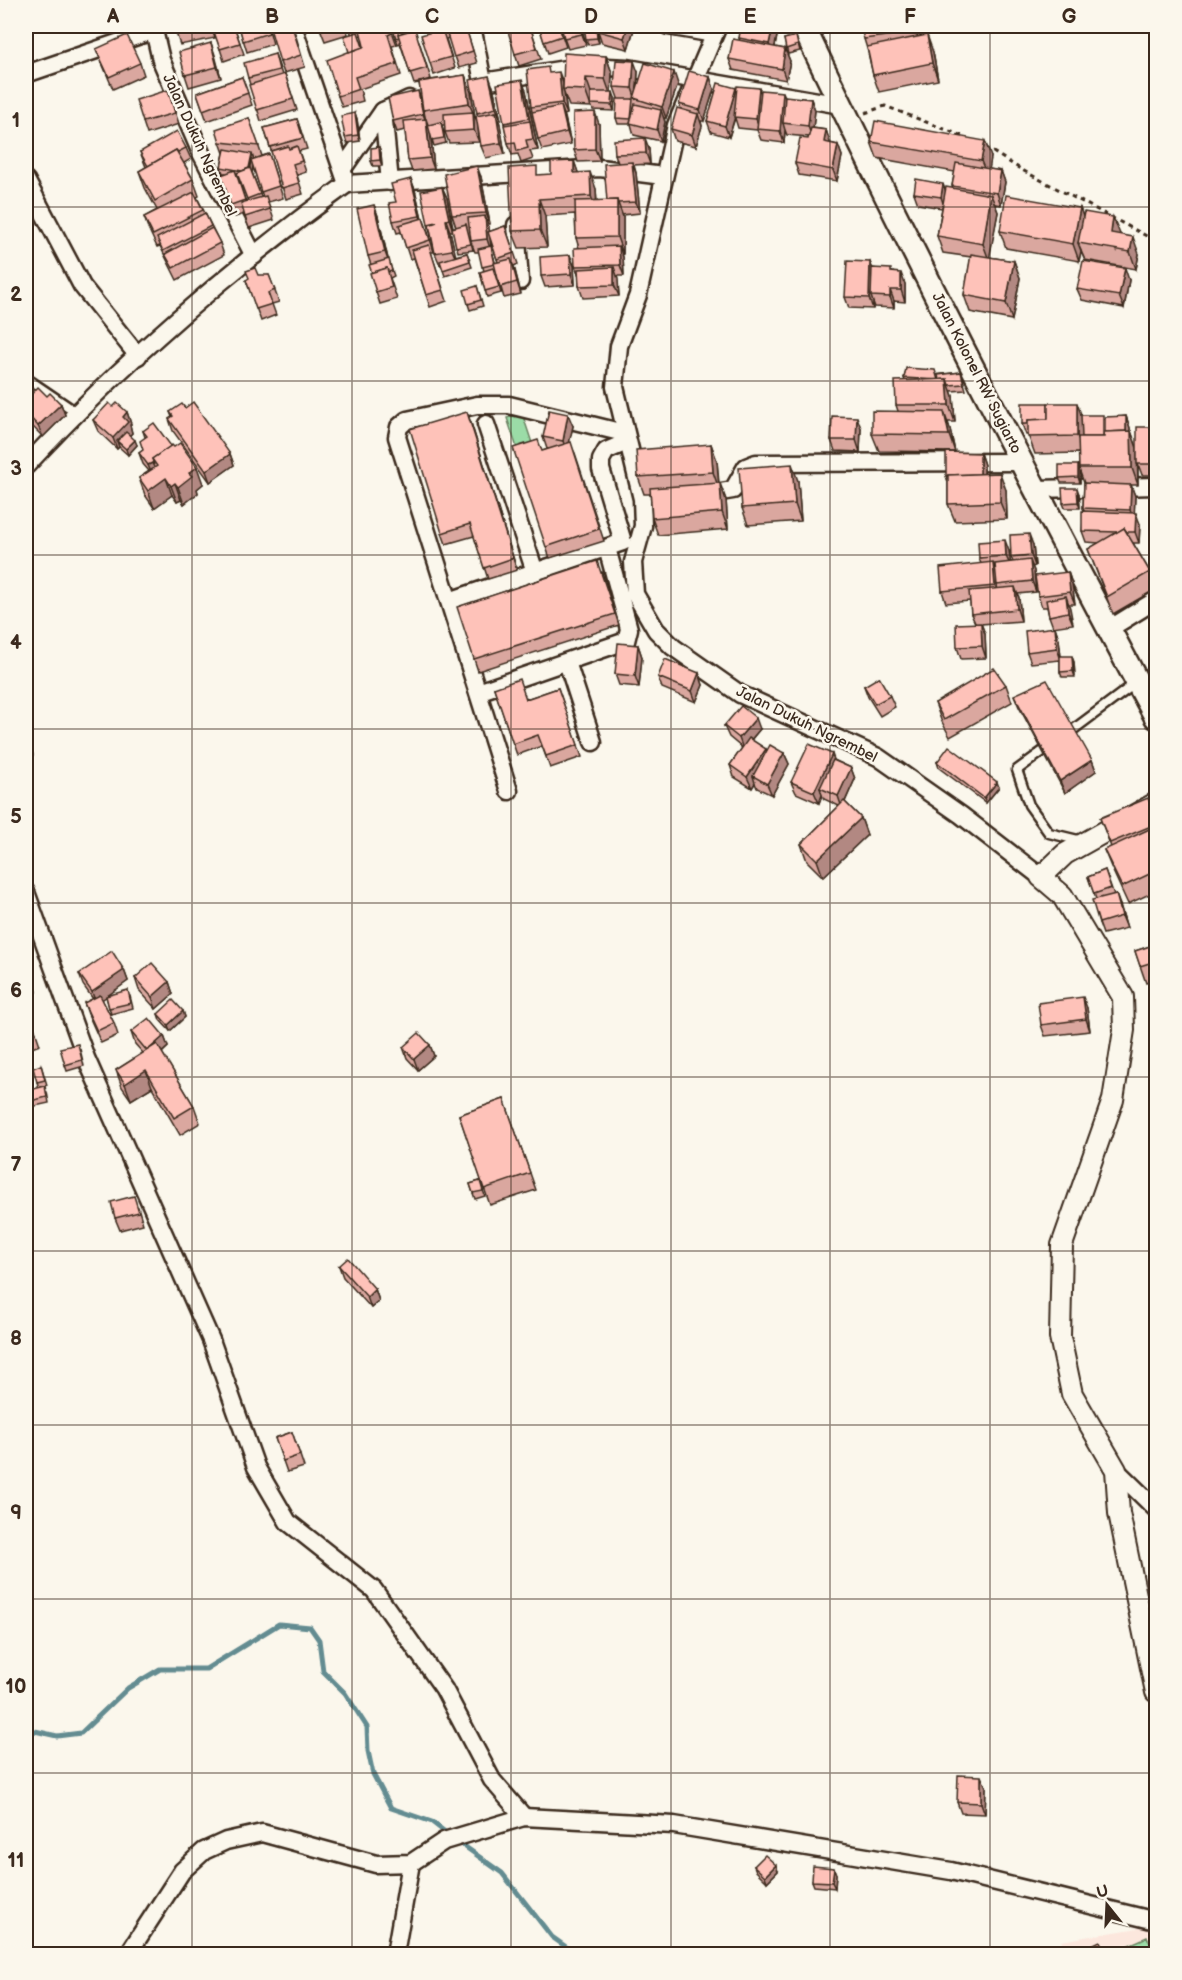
<svg xmlns="http://www.w3.org/2000/svg" width="1182" height="1980" viewBox="0 0 1182 1980" font-family="'Balsamiq Sans',sans-serif">
<style>
.built{fill:#fce7dd}
.green{fill:#9bdca7;stroke:#6b8362;stroke-width:1.5}
.lines{fill:none;stroke-linecap:round;stroke-linejoin:round}
.stream{stroke:#648c91;stroke-width:5}
.service-casing{stroke:#3b2a1e;stroke-width:13}
.minor-casing{stroke:#3b2a1e;stroke-width:21}
.tertiary-casing{stroke:#3b2a1e;stroke-width:24}
.secondary-casing{stroke:#3b2a1e;stroke-width:27}
.path{stroke:#3b2a1e;stroke-width:3;stroke-dasharray:4.5 4.5;stroke-linecap:butt}
.service{stroke:#fbf7ec;stroke-width:8}
.minor{stroke:#fbf7ec;stroke-width:16}
.tertiary{stroke:#fbf7ec;stroke-width:20}
.secondary{stroke:#fbf7ec;stroke-width:22}
.wall{fill:#daa79f;stroke:#3b2a1e;stroke-width:1.5;fill-rule:evenodd}
.shaded-wall{fill:#b28882;stroke:#3b2a1e;stroke-width:1.5}
.building{fill:#fec2b9;stroke:#3b2a1e;stroke-width:1.5}
.grid{fill:none;stroke:#3b2a1e;stroke-width:1.5;stroke-opacity:0.55}
.labels{text-anchor:middle;stroke-width:5;stroke-linejoin:round;paint-order:stroke}
.street-label{font-size:15px;fill:#3b2a1e;stroke:#fbf7ec}
.neatline{fill:none;stroke:#3b2a1e;stroke-width:2}
.grid-label{font-size:20px;text-anchor:middle;font-weight:bold;fill:#3b2a1e}
</style>
<rect width="100%" height="100%" fill="#fbf7ec"/>
<filter id="ink" filterUnits="userSpaceOnUse"><feTurbulence type="fractalNoise" baseFrequency=".0167" numOctaves="2"/><feDisplacementMap in="SourceGraphic" scale="12" xChannelSelector="R" yChannelSelector="G"/><feConvolveMatrix kernelMatrix="1 2 1 2 8 2 1 2 1" color-interpolation-filters="sRGB"/></filter>
<g filter="url(#ink)">
<polygon class="built" points="1156,1925 1156,1954 1068,1954 1061,1941"/>
<g class="green">
<polygon points="522,413 533,446 518,451 507,418"/>
<polygon points="1147,1937 1155,1954 1115,1954 1113,1952"/>
</g>
<g class="lines">
<g class="stream">
<polyline points="26,1729 57,1736 81,1733 128,1688 160,1669 206,1669 279,1624 310,1627 319,1640 323,1671 345,1693 367,1727 368,1751 373,1774 391,1808 432,1822 450,1836"/>
<polyline points="457,1841 502,1873 552,1937 576,1954"/>
</g>
<g class="service-casing">
<g id="service">
<polyline points="26,378 76,412"/>
<polyline points="1066,735 1137,682"/>
<polyline points="1050,746 1017,770 1029,805 1049,833 1082,841"/>
</g>
</g>
<g class="minor-casing">
<g id="minor">
<polyline points="153,26 161,60 201,153 254,256"/>
<polyline points="472,26 483,82 585,66 628,68 841,105"/>
<polyline points="668,26 714,34"/>
<polyline points="718,26 676,125 638,295 619,346 615,387 642,499 643,526 633,562 635,594 656,630 673,647 740,694 878,757 961,815 1041,877"/>
<polyline points="26,74 152,31"/>
<polyline points="383,111 390,182"/>
<polyline points="344,167 383,111 409,99"/>
<polyline points="26,180 82,286 138,356"/>
<polyline points="347,184 600,168 663,176"/>
<polyline points="516,225 520,281"/>
<polyline points="486,424 535,572"/>
<path d="M26,466c93,-101 210,-202 321,-282l-54,-158"/>
<polyline points="1038,489 1156,486"/>
<polyline points="703,495 733,490 746,467 756,463 1022,462"/>
<polyline points="449,601 623,542 601,469 601,460 606,451 627,442"/>
<polyline points="1109,629 1156,600"/>
<polyline points="567,662 593,742"/>
<polyline points="478,692 626,641 629,629 607,548"/>
<polyline points="509,791 397,437 399,427 407,420 477,405 509,405 624,433"/>
<polyline points="26,892 86,1058 211,1340 256,1467 288,1522 374,1590 444,1689 492,1780 524,1817"/>
<polyline points="1116,1470 1156,1509"/>
<polyline points="128,1954 182,1871 204,1851 226,1841 262,1833 376,1864 411,1863 444,1841 524,1817 674,1825 951,1871 1156,1921"/>
<polyline points="395,1954 411,1863"/>
</g>
</g>
<g class="tertiary-casing">
<polyline id="tertiary" points="1156,803 1065,854 1041,877 1062,895 1123,997 1124,1030 1113,1100 1062,1245 1060,1337 1072,1394 1116,1470 1119,1513 1156,1692"/>
</g>
<g class="secondary-casing">
<path id="secondary" d="M803,26c112,233 231,464 353,691"/>
</g>
<g class="path">
<polyline points="865,113 885,106 965,137"/>
<polyline points="985,147 1022,170 1156,241"/>
</g>
<use href="#service" class="service"/>
<use href="#minor" class="minor"/>
<use href="#tertiary" class="tertiary"/>
<use href="#secondary" class="secondary"/>
</g>
<g class="wall">
<polygon points="174,26 234,26 244,54 224,61 213,27 215,38 180,45 176,33"/>
<polygon points="239,26 268,26 273,44 247,52"/>
<polygon points="319,26 346,26 348,34 325,41"/>
<path d="M349,26h41l7,19 -5,1 9,29 -41,14 3,12 -21,6 -4,-11 11,-44 2,-19zM362,35l2,11 -1,1 -4,-11z"/>
<polygon points="392,26 419,41 431,79 423,81 465,75 471,92 479,142 449,143 445,132 445,125 442,125 446,143 434,146 431,136 434,169 412,171 408,160 405,130 397,132 393,121 422,102 419,83 414,84 400,43 398,44"/>
<polygon points="404,26 420,26 406,30"/>
<polygon points="427,26 467,26 469,32 467,32 477,63 459,68 449,38 446,39 455,68 434,75 430,63 429,33"/>
<polygon points="530,26 541,59 519,66 515,54"/>
<polygon points="539,26 559,26 566,47 548,53"/>
<polygon points="581,26 586,45 568,49 564,38"/>
<polygon points="584,26 597,26 599,43 588,45 586,39"/>
<polygon points="635,26 628,49 602,43 598,31"/>
<polygon points="919,26 921,36 933,52 938,80 879,92 873,75 868,52 864,39"/>
<polygon points="295,33 305,67 284,73 280,62"/>
<polygon points="777,36 775,47 785,49 790,61 786,80 733,70 729,59 740,41 739,38"/>
<polygon points="796,36 800,51 788,54 784,39"/>
<polygon points="211,43 221,78 189,87 185,75"/>
<polygon points="96,49 140,63 144,75 113,89"/>
<polygon points="275,54 282,75 285,74 297,110 261,121 248,78"/>
<polygon points="606,56 612,73 611,92 615,98 614,111 593,110 592,107 569,106 564,93 567,114 564,115 571,144 542,150 538,139 531,107 563,82"/>
<polygon points="638,72 637,88 678,84 666,118 664,118 665,122 661,141 634,135 631,124 618,124 616,118 618,98 614,87"/>
<polygon points="242,77 252,105 207,121 197,93"/>
<polygon points="710,77 714,89 704,121 701,121 702,126 696,146 675,141 671,129 681,109 679,104"/>
<polygon points="493,87 501,120 499,120 505,154 486,158 481,146 477,113"/>
<polygon points="736,88 737,91 760,91 785,97 811,99 815,110 813,128 826,130 830,143 838,145 842,156 837,181 799,175 795,163 809,137 787,135 785,130 784,143 761,140 757,130 738,128 735,118 729,137 711,132 707,121"/>
<polygon points="526,91 538,150 530,151 533,159 521,163 518,154 512,155 508,143 504,123"/>
<polygon points="172,102 179,124 147,134 143,122"/>
<polygon points="355,113 357,119 360,141 347,143 345,137"/>
<path d="M249,118l13,38 7,-2 14,44 -15,4 6,18 -25,8 -5,-14 -9,3 -14,-42 5,-2h-3l-2,-6 3,-14 -4,-11zM253,167l10,30h-2l-9,-25zM237,176h1l10,25 -2,1z"/>
<polygon points="297,119 307,149 299,151 306,172 297,175 303,194 286,199 264,128"/>
<polygon points="599,124 600,161 578,162 574,150"/>
<polygon points="871,142 991,157 989,169 1001,171 1005,182 1001,205 995,204 998,212 989,257 1014,261 1020,278 1012,320 970,312 964,295 971,257 943,253 937,236 942,208 918,204 914,193 945,190 953,188 952,186 955,172 877,158"/>
<polygon points="379,147 381,153 382,166 373,166 371,161"/>
<polygon points="186,148 191,159 184,163 193,179 199,196 197,197 220,243 224,255 177,280 160,246 157,247 148,228 144,217 157,210 145,188 139,171 146,167 140,152"/>
<polygon points="649,149 650,164 634,165 636,173 640,213 622,215 623,217 623,254 622,254 623,257 624,276 617,276 619,296 583,298 579,286 579,276 575,266 579,248 576,238 575,214 545,216 547,247 519,248 512,231 551,174 574,161 578,173 596,189 597,201 607,201 618,163 615,154"/>
<path d="M481,177l9,47h-2l1,8 16,-6 13,38 -4,2 7,28 -17,4 -8,-28h-2l7,23 -14,4 -7,-25 4,-1 -5,-19h-4l-4,-10 2,8 -15,2 -5,-21h-3l5,25 12,-3 5,14 -27,9 -4,-12 -1,1 -5,-12 -7,-29 14,-37 5,11 6,29h3l-4,-12zM490,239l7,20 1,3 -3,1 -4,-16z"/>
<polygon points="411,179 415,190 422,218 423,218 427,229 434,252 431,252 447,301 430,307 414,258 410,259 401,232 397,233 393,221 396,202"/>
<polygon points="374,205 378,216 388,259 394,276 390,278 397,299 380,304 376,292 372,273 371,265 368,256"/>
<polygon points="1080,208 1083,217 1120,234 1139,254 1136,269 1085,260 1081,251 1079,261 1006,248 1000,231"/>
<polygon points="570,255 574,266 575,285 545,287 541,276"/>
<polygon points="870,262 872,268 893,272 905,284 905,302 894,301 894,308 875,307 873,302 873,309 849,308 845,297"/>
<polygon points="269,275 279,302 272,304 276,315 261,321 246,280"/>
<polygon points="1129,280 1124,308 1082,300 1077,289"/>
<polygon points="477,286 483,306 470,310 468,304"/>
<polygon points="961,372 966,390 951,391 953,396 955,422 948,422 950,429 955,452 879,451 872,434 898,411 896,405 905,381 904,378"/>
<polygon points="47,396 61,404 65,415 43,437 26,420 26,400"/>
<polygon points="113,407 127,412 131,424 130,425 132,433 130,435 137,445 128,455 119,447 117,449 98,431 93,420"/>
<polygon points="185,408 230,454 234,465 210,482 173,431 169,419 172,417 170,412"/>
<polygon points="1082,415 1105,419 1126,416 1130,428 1130,431 1131,431 1137,448 1156,427 1156,475 1142,475 1138,464 1138,485 1131,485 1135,496 1134,513 1140,524 1139,543 1133,543 1150,572 1156,589 1113,614 1088,549 1099,543 1086,542 1082,531 1084,511 1083,508 1084,483 1080,472 1080,483 1061,483 1059,478 1079,467 1079,453 1035,454 1028,435 1026,435 1022,424"/>
<polygon points="471,423 517,570 488,579 474,536 446,544 442,533"/>
<polygon points="573,426 569,442 575,453 604,541 550,558 546,547 542,451 549,449 547,449 543,437"/>
<polygon points="861,428 860,452 835,451 831,440"/>
<polygon points="143,431 171,446 203,484 197,489 198,493 184,504 181,500 177,502 172,495 154,508 145,495 139,478 149,471 143,464 139,453 143,450 145,437"/>
<polygon points="711,444 717,461 719,483 726,500 728,529 658,535 652,518 651,494 644,494 638,477"/>
<polygon points="980,453 984,465 984,474 1006,490 1007,519 955,521 948,504 948,482 946,476"/>
<polygon points="798,481 801,521 748,525 742,508"/>
<polygon points="1079,494 1080,508 1065,508 1063,503"/>
<polygon points="1033,545 1035,566 1032,567 1034,571 1036,592 1018,594 1019,598 1021,621 981,624 985,634 986,658 961,659 957,647 975,623 971,614 970,601 946,603 942,591 981,564 979,558 1009,551 1010,562 1013,562 1011,557"/>
<polygon points="602,572 619,625 478,671 474,659"/>
<polygon points="1068,572 1072,584 1075,604 1068,604 1073,624 1053,627 1049,616 1047,607 1042,607 1038,596"/>
<polygon points="1055,627 1059,639 1061,656 1074,662 1075,677 1062,677 1060,672 1060,660 1031,663 1027,652"/>
<polygon points="638,645 642,657 639,687 619,685 615,674"/>
<polygon points="699,673 703,685 696,702 662,688 658,677"/>
<polygon points="1006,685 1012,702 950,737 941,720 935,703"/>
<polygon points="864,686 890,696 895,707 880,716 868,697"/>
<polygon points="494,688 526,699 558,688 582,757 550,768 542,746 517,755"/>
<polygon points="1014,695 1092,760 1096,771 1065,793 1019,707"/>
<polygon points="724,726 760,729 751,740 767,751 784,753 789,764 772,795 757,788 755,783 752,788 734,777 730,765 742,748 729,737"/>
<polygon points="26,732 33,755 26,757"/>
<polygon points="834,760 851,768 855,779 845,802 861,818 867,835 823,877 807,861 801,844 839,806 824,799 822,795 819,803 796,793 791,782"/>
<polygon points="937,762 999,787 986,803 939,768"/>
<polygon points="1100,818 1156,818 1156,891 1128,904 1111,867 1104,850 1111,847"/>
<polygon points="1105,870 1114,895 1120,905 1127,928 1103,934 1099,923 1096,899 1088,877"/>
<polygon points="1156,944 1156,980 1146,983 1135,951"/>
<polygon points="124,970 128,981 108,995 130,996 133,1008 111,1014 106,996 102,999 114,1023 118,1035 101,1043 88,1014 84,1003 93,999 83,985 79,974"/>
<polygon points="26,976 34,980 37,992 26,995"/>
<polygon points="135,978 169,982 173,994 156,1009 139,990"/>
<polygon points="26,1004 40,1045 26,1050"/>
<polygon points="1087,1008 1090,1031 1045,1036 1041,1025"/>
<polygon points="183,1011 185,1017 170,1031 160,1020 158,1014"/>
<polygon points="131,1032 164,1036 168,1047 162,1053 194,1106 200,1123 180,1135 152,1087 131,1100 122,1087 116,1070 143,1053 135,1044"/>
<polygon points="430,1045 434,1056 418,1070 407,1058 403,1047"/>
<polygon points="80,1049 84,1066 67,1071 65,1065"/>
<polygon points="41,1065 47,1085 39,1088 37,1082"/>
<polygon points="26,1091 47,1092 49,1103 26,1108"/>
<polygon points="504,1099 536,1190 490,1205 459,1115"/>
<polygon points="480,1181 485,1196 475,1199 470,1184"/>
<polygon points="138,1207 143,1224 120,1230 115,1218"/>
<polygon points="339,1266 375,1289 379,1301 371,1308 343,1277"/>
<polygon points="292,1432 304,1467 287,1472 275,1438"/>
<polygon points="986,1787 985,1814 961,1813 957,1802"/>
<polygon points="754,1866 778,1871 767,1882 756,1871"/>
<polygon points="836,1874 835,1888 814,1886 812,1881"/>
</g>
<g class="shaded-wall">
<polygon points="210,26 212,26 215,38 211,27"/>
<polygon points="580,26 581,26 586,45 582,34"/>
<polygon points="596,26 597,26 599,43 597,38"/>
<polygon points="628,26 635,26 628,49 624,38"/>
<polygon points="773,26 777,36 773,55 769,44"/>
<polygon points="915,26 919,26 922,49 916,32"/>
<polygon points="927,35 933,52 938,80 932,63"/>
<polygon points="211,43 215,55 221,78 217,67"/>
<polygon points="785,49 790,61 786,80 782,69"/>
<polygon points="606,56 612,73 611,96 605,79"/>
<polygon points="634,61 638,72 636,100 632,88"/>
<polygon points="559,72 563,83 563,89 564,93 567,114 562,103"/>
<polygon points="674,72 678,84 666,118 662,107"/>
<polygon points="465,75 471,92 475,116 478,124 479,142 474,130 474,115 469,103"/>
<polygon points="489,76 493,87 501,120 496,108"/>
<polygon points="710,77 714,89 704,121 700,110"/>
<polygon points="586,78 592,95 591,104 591,107 585,90"/>
<polygon points="522,80 526,91 538,150 533,139 531,125 529,118"/>
<polygon points="736,88 740,99 729,137 725,126"/>
<polygon points="759,88 763,99 760,130 756,119"/>
<polygon points="418,91 422,102 426,121 426,119 430,130 434,169 430,158 427,124 423,114"/>
<polygon points="613,92 615,98 614,111 612,105"/>
<polygon points="783,92 788,103 783,123 785,130 784,143 780,131"/>
<polygon points="811,99 815,110 812,138 808,126"/>
<polygon points="561,106 565,117 571,144 567,132"/>
<polygon points="661,110 665,122 661,141 657,130"/>
<polygon points="496,112 500,124 505,154 501,143"/>
<polygon points="595,112 599,124 600,161 595,149"/>
<polygon points="355,113 357,119 360,141 358,135"/>
<polygon points="698,114 702,126 696,146 692,135"/>
<polygon points="826,130 830,142 828,153 824,142"/>
<polygon points="645,138 649,149 650,164 646,153"/>
<polygon points="985,141 991,157 988,178 981,161"/>
<polygon points="838,145 842,156 837,181 833,170"/>
<polygon points="379,147 381,153 382,166 380,160"/>
<polygon points="252,154 254,160 251,178 249,172"/>
<polygon points="574,161 580,178 574,173"/>
<polygon points="632,162 636,173 640,213 636,202"/>
<polygon points="477,166 481,177 490,224 486,213"/>
<polygon points="1001,171 1005,182 1001,205 997,193"/>
<polygon points="590,172 596,189 597,213 591,196"/>
<polygon points="411,179 415,190 424,227 420,216"/>
<polygon points="943,184 947,195 945,209 941,197"/>
<polygon points="442,187 447,198 453,231 449,219"/>
<polygon points="991,195 998,212 989,260 983,244"/>
<polygon points="539,199 545,216 547,247 540,230"/>
<polygon points="617,200 623,217 623,254 617,237"/>
<polygon points="374,205 378,216 389,263 385,252"/>
<polygon points="1080,208 1086,225 1078,243 1081,251 1079,261 1073,244"/>
<polygon points="485,216 489,227 491,247 497,270 487,239"/>
<polygon points="1113,217 1120,234 1117,250 1111,233"/>
<polygon points="446,220 450,231 457,261 452,250"/>
<polygon points="1133,237 1139,254 1136,269 1130,252"/>
<polygon points="619,246 623,257 624,276 620,265"/>
<polygon points="570,255 574,266 575,285 571,274"/>
<polygon points="511,259 515,271 521,294 517,282"/>
<polygon points="1014,261 1020,278 1012,320 1006,303"/>
<polygon points="870,262 875,274 871,296 873,302 873,309 869,298"/>
<polygon points="614,267 618,279 619,296 614,285"/>
<polygon points="1125,268 1129,280 1124,308 1119,296"/>
<polygon points="901,273 905,284 905,302 901,290"/>
<polygon points="890,290 894,301 894,308 890,297"/>
<polygon points="947,379 953,396 955,422 949,405"/>
<polygon points="1077,403 1083,420 1084,452 1077,436"/>
<polygon points="61,404 65,415 43,437 38,426"/>
<polygon points="127,412 131,424 130,425 132,433 121,445 117,441 119,447 117,449 113,438 123,417"/>
<polygon points="467,412 471,423 517,570 513,558"/>
<polygon points="944,412 950,429 955,452 949,435"/>
<polygon points="568,414 573,426 567,453 563,441"/>
<polygon points="1126,416 1130,428 1130,446 1126,435"/>
<polygon points="857,417 861,428 860,452 856,440"/>
<polygon points="1131,431 1137,448 1138,485 1132,468"/>
<polygon points="135,440 137,445 128,455 126,449"/>
<polygon points="711,444 717,461 719,489 713,472"/>
<polygon points="980,453 984,465 984,489 980,477"/>
<polygon points="230,454 234,465 210,482 206,471"/>
<polygon points="152,463 157,474 153,477 148,465"/>
<polygon points="792,464 798,481 801,521 795,504"/>
<polygon points="1078,465 1080,472 1080,483 1078,477"/>
<polygon points="197,467 203,484 197,489 198,493 184,504 178,487 189,473"/>
<polygon points="1000,473 1006,490 1007,519 1000,502"/>
<polygon points="166,478 172,495 154,508 148,491"/>
<polygon points="175,483 181,500 177,502 171,486"/>
<polygon points="720,483 726,500 728,529 722,512"/>
<polygon points="1131,485 1135,496 1134,522 1130,510"/>
<polygon points="1077,488 1079,494 1080,508 1078,502"/>
<polygon points="1136,513 1140,524 1139,543 1135,532"/>
<polygon points="1029,534 1033,545 1035,566 1031,555"/>
<polygon points="1005,540 1009,551 1011,567 1006,556"/>
<polygon points="1030,560 1034,571 1036,592 1032,581"/>
<polygon points="993,562 997,574 997,585 999,598 995,586"/>
<polygon points="1068,572 1072,584 1075,604 1070,592"/>
<polygon points="1015,587 1019,598 1021,621 1017,609"/>
<polygon points="1066,596 1070,608 1073,624 1068,612"/>
<polygon points="981,623 985,634 986,658 982,646"/>
<polygon points="1055,627 1059,639 1061,660 1057,648"/>
<polygon points="638,645 642,657 639,687 635,676"/>
<polygon points="1072,656 1074,662 1075,677 1073,671"/>
<polygon points="699,673 703,685 696,702 692,691"/>
<polygon points="756,718 760,729 743,749 739,738"/>
<polygon points="766,749 770,761 753,776 755,783 752,788 747,777"/>
<polygon points="784,753 789,764 772,795 767,784"/>
<polygon points="832,754 836,765 820,788 822,795 819,803 814,792"/>
<polygon points="1092,760 1096,771 1065,793 1060,781"/>
<polygon points="851,768 855,779 842,808 838,796"/>
<polygon points="997,782 999,787 986,803 984,798"/>
<polygon points="861,818 867,835 823,877 817,860"/>
<polygon points="1116,894 1120,905 1127,928 1122,916"/>
<polygon points="124,970 128,981 96,1004 92,992"/>
<polygon points="169,982 173,994 156,1009 152,997"/>
<polygon points="1083,997 1087,1008 1090,1031 1086,1019"/>
<polygon points="183,1011 185,1017 170,1031 168,1025"/>
<polygon points="164,1036 168,1047 151,1062 147,1051"/>
<polygon points="430,1045 434,1056 418,1070 414,1059"/>
<polygon points="146,1070 152,1087 131,1100 125,1084"/>
<polygon points="375,1289 379,1301 371,1308 367,1297"/>
<polygon points="981,1776 986,1787 985,1814 981,1803"/>
<polygon points="776,1865 778,1871 767,1882 765,1876"/>
<polygon points="834,1868 836,1874 835,1888 832,1882"/>
</g>
<g class="building">
<polygon points="174,26 210,26 211,27 176,33"/>
<polygon points="212,26 234,26 240,43 220,49"/>
<polygon points="239,26 267,26 269,33 243,41"/>
<polygon points="279,26 292,26 301,55 280,62 270,28"/>
<polygon points="319,26 335,26 321,30"/>
<polygon points="375,26 390,26 392,33 388,35 397,64 355,77 359,89 338,96 327,60 364,46 360,30"/>
<polygon points="392,26 402,26 404,33 398,34 399,37 396,38"/>
<polygon points="427,26 449,26 428,32"/>
<polygon points="514,26 530,26 537,48 515,54 507,28"/>
<polygon points="539,26 559,26 562,36 544,42"/>
<polygon points="561,26 580,26 582,34 564,38"/>
<polygon points="584,26 596,26 597,38 586,39"/>
<polygon points="600,26 628,26 624,38 598,31"/>
<polygon points="741,26 773,26 769,44 739,38"/>
<polygon points="860,26 915,26 916,32 864,39"/>
<polygon points="466,28 473,51 454,57 447,34"/>
<polygon points="415,29 427,68 410,73 398,34"/>
<polygon points="442,29 451,57 430,63 421,35"/>
<polygon points="358,32 363,47 349,52 344,36"/>
<polygon points="127,35 140,63 109,77 96,49"/>
<polygon points="927,35 932,63 873,75 867,47"/>
<polygon points="796,36 798,45 786,49 784,39"/>
<polygon points="733,39 785,49 782,69 729,59"/>
<polygon points="211,43 217,67 185,75 179,52"/>
<polygon points="564,53 606,56 605,79 586,78 585,90 563,89"/>
<polygon points="275,54 279,70 248,78 244,63"/>
<polygon points="616,60 634,61 632,88 614,87"/>
<polygon points="645,63 674,72 662,107 634,98"/>
<polygon points="548,67 549,73 559,72 562,103 531,107 527,70"/>
<polygon points="689,71 710,77 700,110 679,104"/>
<polygon points="285,74 293,99 257,110 249,85"/>
<polygon points="465,75 469,103 423,110 419,82"/>
<polygon points="489,76 496,108 477,113 470,80"/>
<polygon points="242,77 248,93 203,110 197,93"/>
<polygon points="522,80 529,118 504,123 497,84"/>
<polygon points="718,83 736,88 725,126 707,121"/>
<polygon points="737,86 759,88 756,119 734,117"/>
<polygon points="168,90 175,113 143,122 136,100"/>
<polygon points="761,90 783,92 780,131 757,129"/>
<polygon points="418,91 423,114 393,121 388,98"/>
<polygon points="591,92 613,92 612,105 591,104"/>
<polygon points="785,96 811,99 808,126 783,123"/>
<polygon points="617,99 633,99 631,119 616,118"/>
<polygon points="635,104 661,110 657,130 630,123"/>
<polygon points="561,106 567,132 538,139 532,112"/>
<polygon points="677,108 698,114 692,135 671,129"/>
<polygon points="473,112 474,130 445,132 444,114"/>
<polygon points="496,112 501,143 481,146 476,116"/>
<polygon points="595,112 595,149 574,150 573,113"/>
<polygon points="355,113 358,135 345,137 341,116"/>
<polygon points="249,118 259,146 220,142 216,129"/>
<polygon points="297,119 303,138 270,147 264,128"/>
<polygon points="426,119 430,158 408,160 404,121"/>
<polygon points="530,121 533,139 526,140 528,148 517,151 515,142 508,143 504,125"/>
<polygon points="875,121 985,141 981,161 871,142"/>
<polygon points="441,122 444,138 432,140 428,125"/>
<polygon points="811,128 826,130 824,142 838,145 833,170 795,163 800,138 808,139"/>
<polygon points="177,131 186,148 178,152 176,150 148,166 140,152"/>
<polygon points="645,138 646,153 615,154 614,140"/>
<polygon points="288,146 289,149 297,146 302,161 293,164 299,183 282,188 271,151"/>
<polygon points="379,147 380,160 371,161 371,148"/>
<polygon points="225,149 252,154 249,168 242,171 221,167"/>
<polygon points="176,150 193,179 155,201 139,171"/>
<polygon points="269,154 279,186 261,192 251,160"/>
<polygon points="574,161 574,173 590,172 591,196 539,199 540,230 512,231 509,168 537,166 537,175 551,174 551,162"/>
<polygon points="632,162 636,202 618,203 617,200 607,201 604,164"/>
<polygon points="956,163 1001,171 997,193 952,186"/>
<polygon points="477,166 486,213 452,215 444,174"/>
<polygon points="250,168 260,194 247,199 237,173"/>
<polygon points="235,170 245,200 231,205 221,175"/>
<polygon points="411,179 420,216 393,221 389,203 396,202 391,184"/>
<polygon points="916,179 943,184 941,197 914,193"/>
<polygon points="442,187 449,219 446,220 452,250 435,253 429,225 437,222 428,224 421,191"/>
<polygon points="946,187 991,195 983,244 937,236"/>
<polygon points="194,192 203,210 153,235 144,217"/>
<polygon points="1006,195 1080,208 1073,244 1000,231"/>
<polygon points="266,196 270,209 245,217 241,203"/>
<polygon points="617,200 617,237 576,238 575,201"/>
<polygon points="374,205 385,252 368,256 357,209"/>
<polygon points="1084,212 1113,217 1111,233 1133,237 1130,252 1078,243"/>
<polygon points="205,213 211,226 163,251 157,238"/>
<polygon points="485,216 487,239 471,241 468,218"/>
<polygon points="423,218 430,240 406,248 399,225"/>
<polygon points="466,224 471,244 456,247 452,228"/>
<polygon points="505,226 514,253 497,259 488,232"/>
<polygon points="212,228 220,243 173,268 165,254"/>
<polygon points="429,245 443,290 426,295 412,250"/>
<polygon points="491,246 495,264 482,267 478,249"/>
<polygon points="619,246 620,265 575,266 574,248"/>
<polygon points="467,253 470,261 443,270 440,261"/>
<polygon points="971,254 1014,261 1006,303 964,295"/>
<polygon points="570,255 571,274 541,276 540,257"/>
<polygon points="389,259 392,271 388,272 387,268 372,273 369,265"/>
<polygon points="511,259 517,282 500,287 494,263"/>
<polygon points="847,261 870,262 869,298 845,297"/>
<polygon points="1083,261 1125,268 1119,296 1077,289"/>
<polygon points="614,267 614,285 579,286 578,269"/>
<polygon points="255,268 258,275 269,275 275,290 268,293 272,304 256,309 246,280 249,278 246,271"/>
<polygon points="387,268 392,287 376,292 370,273"/>
<polygon points="493,268 499,287 485,291 480,272"/>
<polygon points="872,268 891,269 891,272 901,273 901,290 890,290 890,297 871,296"/>
<polygon points="477,286 481,300 468,304 464,290"/>
<polygon points="906,368 935,370 938,380 904,378"/>
<polygon points="961,372 964,384 949,385 947,379 939,380 938,375"/>
<polygon points="947,379 949,405 896,405 895,381"/>
<polygon points="38,387 47,396 50,393 61,404 38,426 26,413 26,400"/>
<polygon points="193,402 230,454 206,471 169,419 173,416 170,412 182,404 185,408"/>
<polygon points="109,403 113,407 117,403 127,412 123,417 128,422 113,438 93,420"/>
<polygon points="1022,403 1048,403 1048,419 1028,420 1028,424 1022,424"/>
<polygon points="1048,403 1077,403 1077,436 1028,437 1028,420 1048,419"/>
<polygon points="549,410 568,414 563,441 543,437"/>
<polygon points="872,411 944,412 949,435 872,434"/>
<polygon points="467,412 513,558 484,568 470,524 442,533 410,429"/>
<polygon points="1081,415 1103,415 1103,437 1082,437"/>
<polygon points="832,416 857,417 856,440 831,440"/>
<polygon points="1126,416 1126,431 1105,432 1105,417"/>
<polygon points="154,423 171,446 152,459 154,465 152,463 148,465 139,453 143,450 140,441 147,436 143,431"/>
<rect x="1137" y="427" width="19" height="37"/>
<polygon points="1131,431 1132,468 1079,468 1078,437 1104,437 1104,432"/>
<polygon points="126,432 135,440 126,449 117,441"/>
<polygon points="538,440 542,451 571,442 599,529 546,547 513,448"/>
<polygon points="180,443 197,467 189,473 192,476 178,487 175,483 171,486 166,478 148,491 139,478 157,466 152,459 172,445 174,447"/>
<polygon points="711,444 713,472 638,477 636,450"/>
<polygon points="946,452 980,453 980,474 948,475 948,476 946,476"/>
<polygon points="792,464 795,504 742,508 739,468"/>
<polygon points="1059,465 1078,465 1078,477 1059,478"/>
<polygon points="1000,473 1000,502 948,504 948,475"/>
<polygon points="720,483 722,512 652,518 650,488"/>
<polygon points="1084,483 1131,485 1130,510 1083,508"/>
<polygon points="1062,488 1077,488 1078,502 1063,503"/>
<polygon points="1156,508 1156,516 1153,510"/>
<polygon points="1082,511 1136,513 1135,532 1127,532 1124,528 1118,532 1082,531"/>
<polygon points="1124,528 1150,572 1107,597 1088,549"/>
<polygon points="1029,534 1031,555 1011,557 1010,535"/>
<polygon points="1005,540 1006,556 979,558 978,542"/>
<polygon points="1030,560 1032,581 997,585 995,564"/>
<polygon points="597,561 615,614 474,659 457,607"/>
<polygon points="993,562 995,586 942,591 940,568"/>
<polygon points="1068,572 1070,592 1038,596 1035,576"/>
<polygon points="1015,587 1017,609 971,614 969,591"/>
<polygon points="1066,596 1068,612 1049,616 1046,600"/>
<polygon points="981,623 982,646 957,647 956,624"/>
<polygon points="1055,627 1057,648 1027,652 1025,631"/>
<polygon points="1156,629 1156,639 1152,631"/>
<polygon points="618,643 638,645 635,676 615,674"/>
<polygon points="1060,656 1072,656 1073,671 1060,672"/>
<polygon points="665,659 699,673 692,691 658,677"/>
<polygon points="994,668 1006,685 944,720 935,703"/>
<polygon points="879,677 890,696 875,704 864,686"/>
<polygon points="519,679 526,699 558,688 578,745 546,756 538,735 513,744 494,688"/>
<polygon points="1047,680 1092,760 1060,781 1014,695"/>
<polygon points="741,706 756,718 739,738 724,726"/>
<polygon points="749,738 766,749 747,777 730,765"/>
<polygon points="809,744 832,754 814,792 791,782"/>
<polygon points="770,745 784,753 767,784 753,776"/>
<polygon points="949,746 997,782 984,798 937,762"/>
<polygon points="833,760 851,768 838,796 820,788"/>
<polygon points="1148,798 1156,818 1156,824 1110,843 1100,818"/>
<polygon points="844,801 861,818 817,860 801,844"/>
<polygon points="1156,826 1156,871 1122,887 1104,850"/>
<polygon points="1105,870 1111,888 1094,894 1088,877"/>
<polygon points="1116,894 1122,916 1099,923 1092,900"/>
<polygon points="1156,944 1156,961 1140,966 1135,951"/>
<polygon points="112,951 124,970 92,992 79,974"/>
<polygon points="152,963 169,982 152,997 135,978"/>
<polygon points="31,975 35,986 26,989 26,976"/>
<polygon points="128,990 131,1003 109,1008 106,996"/>
<polygon points="100,995 114,1023 97,1031 84,1003"/>
<polygon points="1083,997 1086,1019 1041,1025 1038,1003"/>
<polygon points="173,1000 183,1011 168,1025 158,1014"/>
<polygon points="26,1005 36,1033 26,1037"/>
<polygon points="149,1018 164,1036 147,1051 131,1032"/>
<polygon points="419,1033 430,1045 414,1059 403,1047"/>
<polygon points="78,1044 82,1060 65,1065 60,1048"/>
<polygon points="157,1044 194,1106 174,1118 146,1070 125,1084 116,1070"/>
<polygon points="41,1065 45,1080 37,1082 33,1068"/>
<polygon points="45,1086 47,1097 26,1102 26,1091"/>
<polygon points="504,1099 530,1173 484,1189 459,1115"/>
<polygon points="480,1181 483,1191 473,1193 470,1184"/>
<polygon points="134,1196 139,1212 115,1218 111,1202"/>
<polygon points="348,1258 375,1289 367,1297 339,1266"/>
<polygon points="292,1432 300,1455 283,1461 275,1438"/>
<polygon points="958,1775 981,1776 981,1803 957,1802"/>
<polygon points="765,1855 776,1865 765,1876 754,1866"/>
<polygon points="813,1866 834,1868 832,1882 812,1881"/>
<polygon points="1100,1941 1106,1954 1076,1954 1075,1953"/>
</g>
</g>
<path class="grid" d="M192,26v1928M352,26v1928M511,26v1928M671,26v1928M830,26v1928M990,26v1928M26,207h1130M26,381h1130M26,555h1130M26,729h1130M26,903h1130M26,1077h1130M26,1251h1130M26,1425h1130M26,1599h1130M26,1773h1130"/>
<g class="labels">
<g class="street-label">
<text transform="translate(200 145) rotate(65)" y="5">Jalan Dukuh Ngrembel</text>
<text transform="translate(977 373) rotate(63)" y="5">Jalan Kolonel RW Sugiarto</text>
<text transform="translate(807 724) rotate(26)" y="5">Jalan Dukuh Ngrembel</text>
</g>
</g>
<rect width="1182" height="1980" fill="none" stroke="#fbf7ec" stroke-width="66"/>
<g transform="translate(1107 1905) rotate(342)" stroke="#fbf7ec" stroke-width="4.5" paint-order="stroke">
<path d="M0-4.5L10 22L0 15L-10 22Z" fill="#3b2a1e"/>
<text y="-9" font-size="16" font-weight="bold" text-anchor="middle" fill="#3b2a1e">U</text>
</g>
<rect x="33" y="33" width="1116" height="1914" class="neatline"/>
<g class="grid-label">
<text x="113" y="23">A</text>
<text x="272" y="23">B</text>
<text x="432" y="23">C</text>
<text x="591" y="23">D</text>
<text x="750" y="23">E</text>
<text x="910" y="23">F</text>
<text x="1069" y="23">G</text>
<text x="16" y="127">1</text>
<text x="16" y="301">2</text>
<text x="16" y="475">3</text>
<text x="16" y="649">4</text>
<text x="16" y="823">5</text>
<text x="16" y="997">6</text>
<text x="16" y="1171">7</text>
<text x="16" y="1345">8</text>
<text x="16" y="1519">9</text>
<text x="16" y="1693">10</text>
<text x="16" y="1867">11</text>
</g>
</svg>
